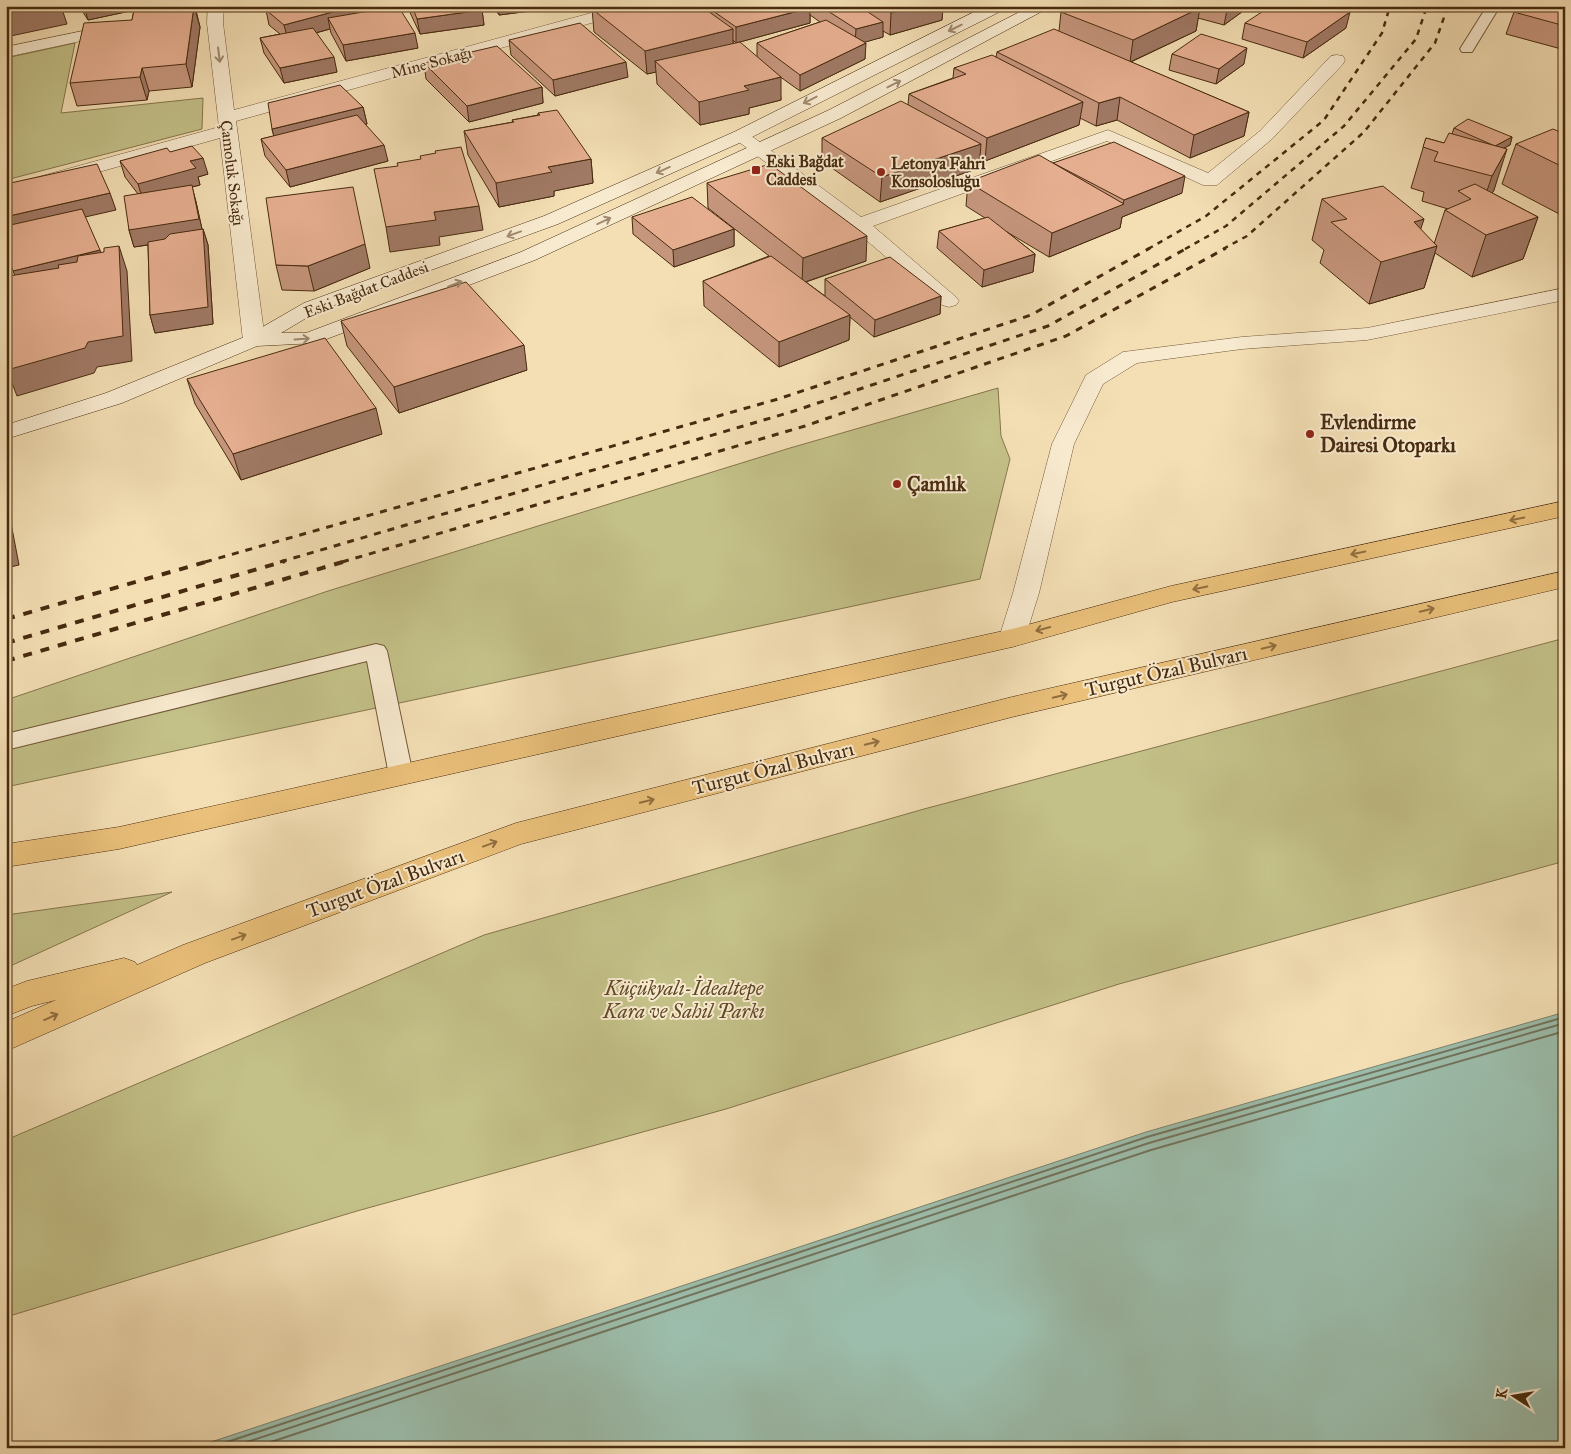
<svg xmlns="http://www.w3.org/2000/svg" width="1571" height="1454" viewBox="0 0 1571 1454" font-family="'IM FELL Great Primer',serif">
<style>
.green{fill:#c3c088;stroke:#86764c}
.water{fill:#9cbdab;stroke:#7a836d}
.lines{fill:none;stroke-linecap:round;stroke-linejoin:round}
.shore{stroke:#72745d;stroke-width:2}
.lane-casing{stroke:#735838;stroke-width:2}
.street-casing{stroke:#735838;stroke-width:1}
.secondary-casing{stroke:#482b0f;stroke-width:1}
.highway-casing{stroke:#482b0f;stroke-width:1}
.lane{fill:#f8eacf;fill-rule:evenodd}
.street{fill:#f8eacf;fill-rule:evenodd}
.secondary{fill:#f8eacf;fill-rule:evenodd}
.highway{fill:#eac07a;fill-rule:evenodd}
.rail-far2{stroke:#482b0f;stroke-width:2.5;stroke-dasharray:5.5 5.5;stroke-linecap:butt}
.rail-far1{stroke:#482b0f;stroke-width:3;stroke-dasharray:7 7;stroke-linecap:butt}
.rail{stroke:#482b0f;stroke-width:4;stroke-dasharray:9 9;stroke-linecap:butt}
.wall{fill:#c6967d;stroke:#482b0f;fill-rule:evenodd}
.shaded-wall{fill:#a17a66;stroke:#482b0f}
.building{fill:#e6af91;stroke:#482b0f}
.oneway{stroke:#a08a6f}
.oneway2{stroke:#916e3f}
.poi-dot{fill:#8f2418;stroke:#f8eacf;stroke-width:2}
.labels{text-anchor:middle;stroke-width:4;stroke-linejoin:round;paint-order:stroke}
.far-street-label{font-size:16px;fill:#482b0f;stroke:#f8eacf}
.far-poi-label{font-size:16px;font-weight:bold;fill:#482b0f;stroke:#f8eacf;text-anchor:start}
.poi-label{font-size:20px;font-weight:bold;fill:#482b0f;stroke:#f8eacf;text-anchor:start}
.street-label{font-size:20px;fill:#482b0f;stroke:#f8eacf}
.park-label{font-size:20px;font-style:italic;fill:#614927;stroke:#f8eacf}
</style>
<rect width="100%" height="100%" fill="#f4dfb5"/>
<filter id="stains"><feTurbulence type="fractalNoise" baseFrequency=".004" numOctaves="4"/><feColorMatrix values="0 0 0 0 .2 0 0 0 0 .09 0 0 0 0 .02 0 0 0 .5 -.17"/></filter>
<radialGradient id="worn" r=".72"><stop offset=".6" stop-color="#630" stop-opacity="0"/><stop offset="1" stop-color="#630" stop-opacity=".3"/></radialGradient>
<g class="green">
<polygon points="75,43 61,113 203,98 202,129 6,180 6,58"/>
<polygon points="998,388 1001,436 1010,459 980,579 6,787 6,700 328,591 790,448"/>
<polygon points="1565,638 1565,861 1119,984 726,1109 357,1211 6,1317 6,1140 484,935 924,809"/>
<polygon points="172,892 6,968 6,915"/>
</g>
<polygon class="water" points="1565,1012 1565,1448 193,1448 1146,1132"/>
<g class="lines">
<g class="shore">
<polyline points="209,1448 1147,1137 1565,1017"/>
<polyline points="229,1448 1149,1143 1565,1023"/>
<polyline points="253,1448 1151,1150 1565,1031"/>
</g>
<g class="lane-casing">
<g id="lane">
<polygon points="1487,6 1500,6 1472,52 1462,52 1460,49"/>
<polygon points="376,644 384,646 387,651 413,775 409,781 401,784 393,781 389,775 367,661 6,750 6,734"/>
</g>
</g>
<g class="street-casing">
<g id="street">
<polygon points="208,6 224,6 223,23 234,110 617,6 644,6 642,9 236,121 265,340 261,344 254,346 247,344 243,340 220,138 6,198 6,186 219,127 207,23"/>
<polygon points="117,24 125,29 123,32 6,57 6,47"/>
<polygon points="1337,55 1343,56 1345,60 1343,64 1272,139 1217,185 1203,185 1107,141 873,226 956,297 959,301 956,305 949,307 942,305 852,228 731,136 734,132 746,132 861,217 1108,130 1208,173 1260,131 1331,56"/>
<polygon points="1565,288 1565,300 1367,340 1242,349 1137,363 1103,384 1074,444 1039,593 1025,638 1021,644 1012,647 1003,644 999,638 1013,593 1052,444 1086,375 1123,352 1131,351 1242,337 1367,328"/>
</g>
</g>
<g class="secondary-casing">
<polygon id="secondary" points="986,6 1007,6 1005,9 746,140 558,224 318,311 281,333 306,333 521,252 829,110 1031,6 1052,6 841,118 535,260 316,343 257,346 122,403 6,439 6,425 106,393 247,336 304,303 544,216 734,132"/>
</g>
<g class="highway-casing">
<g id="highway">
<polygon points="1565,501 1565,516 1172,602 1012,647 119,849 6,867 6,844 119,827 1012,629 1171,586"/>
<polygon points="1565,571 1565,587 1012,717 521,844 205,963 6,1051 6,1022 56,1000 32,1006 6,1016 6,989 27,981 124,958 135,962 137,965 183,945 516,823 1012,697"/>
</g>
</g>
<use href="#lane" class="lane"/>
<use href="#street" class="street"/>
<use href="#secondary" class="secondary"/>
<use href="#highway" class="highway"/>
<g class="rail-far2">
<polyline points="1148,249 1206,216 1324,120 1382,33 1390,6"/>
<polyline points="1185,249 1226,226 1344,126 1416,39 1427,6"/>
<polyline points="1223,249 1247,236 1364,132 1435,43 1448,6"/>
</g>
<g class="rail-far1">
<polyline points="205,562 778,399 1031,315 1150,248"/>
<polyline points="280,562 791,412 1048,326 1187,248"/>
<polyline points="342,562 805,426 1066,336 1226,248"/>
</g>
<g class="rail">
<polyline points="6,619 209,561"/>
<polyline points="6,643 285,561"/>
<polyline points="6,661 346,561"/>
</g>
</g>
<g class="wall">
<polygon points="79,6 154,6 139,9 177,6 195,6 200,27 192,87 149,91 147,100 77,106 70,83 132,20 134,10 88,20"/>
<polygon points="274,6 363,6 364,12 418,48 346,61 331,33 330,29 316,33 337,72 284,83 264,53 260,38 280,34 269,25 266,10 275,7"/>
<polygon points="407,6 480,6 482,10 484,25 420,34"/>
<polygon points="493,6 553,6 554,8 499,15"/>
<path d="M605,6h343l-5,1 -1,13 -52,15 -7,-4v6l-19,5 1,17 -65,32 -21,-15 2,24 -32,8v6l-49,11 -43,-41 -1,-12 -9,2 -53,-42 -2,-23zM810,15l10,7 -63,21v14l-24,-14v-3l3,3 74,-20z"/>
<polygon points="1074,6 1250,6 1224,25 1198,18 1196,31 1131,62 1249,112 1244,136 1190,158 1117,120 1096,126 1080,118 1079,125 985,161 980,158 979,168 880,202 822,161 822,138 908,105 909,94 953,78 954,68 996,57 997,52 1059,31 1061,12"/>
<polygon points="1565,6 1565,50 1506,34 1514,12"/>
<polygon points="1245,23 1346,28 1303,58 1242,39"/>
<polygon points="509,40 628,77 555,96 511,55"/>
<polygon points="1172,54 1244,64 1216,84 1169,70"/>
<polygon points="424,63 542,87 543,103 469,122 426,79"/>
<polygon points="363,107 367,124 365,124 388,161 290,187 265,156 261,139 274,136 272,129"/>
<polygon points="538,113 591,159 593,183 554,191 554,196 499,207 468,155 464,131 513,122 512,120 538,115"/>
<polygon points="1454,128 1512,137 1510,145 1504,148 1494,190 1492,193 1538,217 1523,259 1472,277 1435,253 1424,288 1369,304 1320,263 1324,250 1312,240 1322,199 1424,219 1420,229 1434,244 1445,210 1448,209 1422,201 1424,192 1411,188 1426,138 1444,143 1452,134"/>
<polygon points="1565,134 1565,217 1502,184 1516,144"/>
<polygon points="170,152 208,174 198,177 200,185 192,187 196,202 202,229 203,229 208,245 213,324 155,333 150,315 148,245 134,247 129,230 138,194 125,177 120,161"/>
<polygon points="1053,163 1182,193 1122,217 1120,228 1049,257 1007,232 1035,254 1033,272 982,287 937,248 939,231 985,218 966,206 968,182"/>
<polygon points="707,183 866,261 806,282 825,296 825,279 941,296 940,314 874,337 850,317 849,340 779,367 704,306 703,281 769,256 708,208"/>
<polygon points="632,217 734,229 734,246 674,267 633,234"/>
<polygon points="276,265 370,268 314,291 282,290"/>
<polygon points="341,321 527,370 399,413 347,346"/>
<polygon points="187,379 382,434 241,480 195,404"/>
</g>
<g class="shaded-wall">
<polygon points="39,6 61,6 67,24 6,37 6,13"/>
<polygon points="84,6 154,6 88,20"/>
<polygon points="194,6 200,27 192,87 186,64"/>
<polygon points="355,6 363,6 365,20 328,18 330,29 288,40 284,25"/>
<polygon points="498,6 553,6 554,8 499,15"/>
<polygon points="915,6 943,6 942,20 890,35 891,13"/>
<polygon points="1232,6 1250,6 1224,25 1227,10"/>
<polygon points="810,8 810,23 736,43 736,27"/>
<polygon points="1200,8 1196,31 1130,62 1133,40"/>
<polygon points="482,10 484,25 420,34 417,19"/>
<polygon points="1350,12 1346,28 1303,58 1307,42"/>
<polygon points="883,22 883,37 855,45 856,29"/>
<polygon points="733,29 733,51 655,61 656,72 647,74 645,51"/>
<polygon points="415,33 418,48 346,61 343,45"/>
<polygon points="866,43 865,59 800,91 800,75"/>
<polygon points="1247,48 1244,64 1216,84 1219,69"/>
<polygon points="334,57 337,72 284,83 280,68"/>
<polygon points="626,62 628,77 555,96 553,80"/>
<polygon points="142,68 149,91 147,100 140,77"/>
<polygon points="781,77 781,100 749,108 749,114 700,125 699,102 744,86"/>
<polygon points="542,87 543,103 469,122 467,106"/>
<polygon points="1120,97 1117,120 1096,126 1099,103"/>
<polygon points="1083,102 1079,125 985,161 987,138"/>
<polygon points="363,107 367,124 276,145 272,129"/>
<polygon points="1249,112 1244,136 1190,158 1194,135"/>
<polygon points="1512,137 1510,145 1492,154 1495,146"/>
<polygon points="981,144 979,168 880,202 882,177"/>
<polygon points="384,145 388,161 290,187 286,170"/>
<polygon points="1507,149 1494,190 1478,217 1492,176"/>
<polygon points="203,158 208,174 198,177 200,185 192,187 196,202 203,234 203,229 208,245 213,324 155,333 150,315 203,236 134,247 129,230 143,200 138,184 190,161"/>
<polygon points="591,159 593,183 554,191 554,196 499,207 496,183 548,167"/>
<polygon points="1185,176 1182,193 1122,217 1120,228 1049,257 1052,233 1123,204 1124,200"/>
<polygon points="110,193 116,210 15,233 9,216"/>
<polygon points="479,206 483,230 439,237 440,245 390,252 386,227 434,212"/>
<polygon points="1538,217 1523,259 1472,277 1486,235"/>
<polygon points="1424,219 1413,253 1437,246 1424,288 1369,304 1381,262 1414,222"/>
<polygon points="734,229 734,246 674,267 673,250"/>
<polygon points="867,236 866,261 802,283 803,258"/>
<polygon points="365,244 370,268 314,291 308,266"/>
<polygon points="119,246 127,271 132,361 97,367 94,373 17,396 7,370"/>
<polygon points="100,250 105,267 20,288 13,271"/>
<polygon points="1035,254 1033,272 982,287 984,270"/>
<polygon points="941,296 940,314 874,337 875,320"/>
<polygon points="850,315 849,340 779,367 779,342"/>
<polygon points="524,345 527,370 399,413 394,387"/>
<polygon points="376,408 382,434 241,480 233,454"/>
<polygon points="6,497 19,565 6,568"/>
</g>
<g class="building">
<polygon points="6,6 39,6 6,13"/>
<polygon points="177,6 194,6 186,64 142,68 140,77 70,83 84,23 132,20 134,10"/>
<polygon points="279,6 355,6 284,25 266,10"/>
<polygon points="398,6 415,33 343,45 328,18"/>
<polygon points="412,6 480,6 482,10 417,19"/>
<polygon points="605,6 701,6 733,29 645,51 592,9"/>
<polygon points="706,6 807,6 810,8 736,27"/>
<polygon points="820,6 859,6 883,22 856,29"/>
<polygon points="881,6 915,6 891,13"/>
<polygon points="1074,6 1194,6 1200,8 1133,40 1061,12"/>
<polygon points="1214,6 1232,6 1227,10"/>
<polygon points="1271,6 1328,6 1350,12 1307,42 1245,23"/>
<polygon points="1518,6 1565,6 1565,26 1514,12"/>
<polygon points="826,20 866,43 800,75 757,43"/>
<polygon points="580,23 626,62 553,80 509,40"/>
<polygon points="313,28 334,57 280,68 260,38"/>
<polygon points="1054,29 1249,112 1194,135 1120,97 1099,103 997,52"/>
<polygon points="1201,34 1247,48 1219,69 1172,54"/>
<polygon points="740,42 781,77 744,86 749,90 699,102 655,61"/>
<polygon points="497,46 542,87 467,106 424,63"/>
<polygon points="992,55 1083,102 987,138 909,94 966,74 954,68"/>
<polygon points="340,85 363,107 272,129 268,103"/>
<polygon points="901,101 981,144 882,177 822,138"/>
<polygon points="557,110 591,159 548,167 552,172 496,183 464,131 514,122 512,120 540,115 538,113"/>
<polygon points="357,115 384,145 286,170 261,139"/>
<polygon points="1468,119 1512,137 1495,146 1454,128"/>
<polygon points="1553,129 1565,134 1565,168 1516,144"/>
<polygon points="1449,133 1507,149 1492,176 1434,161 1438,152 1423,147 1426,138 1444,143"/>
<polygon points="1114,142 1185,176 1124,200 1053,163"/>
<polygon points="192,146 203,158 190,161 196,168 138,184 120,161 167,148 170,152"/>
<polygon points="461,147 479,206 434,212 436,220 386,227 374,169 398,166 397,163 421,159 420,156 436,153 435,151"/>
<polygon points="1039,155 1124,204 1052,233 968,182"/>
<polygon points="97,164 110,193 9,216 6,210 6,184"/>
<polygon points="770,164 867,236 803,258 707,183"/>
<polygon points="1475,184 1538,217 1486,235 1445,210 1471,199 1458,191"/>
<polygon points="192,185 199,219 129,230 124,196"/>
<polygon points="1383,186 1424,219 1414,222 1437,246 1381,262 1331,222 1347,219 1322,199"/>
<polygon points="353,187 365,244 308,266 276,265 266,198"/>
<polygon points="692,197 734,229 673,250 632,217"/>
<polygon points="82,209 100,250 13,271 6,251 6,226"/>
<polygon points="988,217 1035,254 984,270 939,231"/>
<polygon points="203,229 208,307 150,315 148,242 165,239 170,234"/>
<polygon points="119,246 123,336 88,342 85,348 7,370 9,276 59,268 58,265 77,262 78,256 104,252 104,248"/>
<polygon points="771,256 850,315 779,342 703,281"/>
<polygon points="890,257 941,296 875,320 825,279"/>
<polygon points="466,282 524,345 394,387 341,321"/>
<polygon points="325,338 376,408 233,454 187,379"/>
<polygon points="6,521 11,547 6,548"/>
</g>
<defs><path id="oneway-shaft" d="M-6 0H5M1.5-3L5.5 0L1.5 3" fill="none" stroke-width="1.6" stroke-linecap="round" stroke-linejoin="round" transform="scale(1.25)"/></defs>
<g class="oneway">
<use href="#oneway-shaft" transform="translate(955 28) rotate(154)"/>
<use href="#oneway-shaft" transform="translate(219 55) rotate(83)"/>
<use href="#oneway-shaft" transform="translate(894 84) rotate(-27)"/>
<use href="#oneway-shaft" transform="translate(810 100) rotate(153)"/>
<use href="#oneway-shaft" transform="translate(663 170) rotate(156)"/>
<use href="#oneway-shaft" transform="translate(604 221) rotate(-25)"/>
<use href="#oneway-shaft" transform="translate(514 234) rotate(160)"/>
<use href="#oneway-shaft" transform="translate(455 284) rotate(-21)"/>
<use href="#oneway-shaft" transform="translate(302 339) rotate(-4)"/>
</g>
<g class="oneway2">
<use href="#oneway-shaft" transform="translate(1517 519) rotate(168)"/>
<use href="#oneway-shaft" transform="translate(1358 553) rotate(168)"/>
<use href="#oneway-shaft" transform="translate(1200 588) rotate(168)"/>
<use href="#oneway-shaft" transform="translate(1427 610) rotate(-13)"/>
<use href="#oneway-shaft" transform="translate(1043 629) rotate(165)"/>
<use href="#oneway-shaft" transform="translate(1269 647) rotate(-13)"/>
<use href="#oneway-shaft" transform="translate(1060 696) rotate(-13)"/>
<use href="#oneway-shaft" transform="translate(872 743) rotate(-14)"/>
<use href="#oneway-shaft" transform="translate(647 801) rotate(-14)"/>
<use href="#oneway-shaft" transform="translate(490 844) rotate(-20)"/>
<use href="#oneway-shaft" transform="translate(239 937) rotate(-20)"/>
<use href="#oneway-shaft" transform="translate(51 1017) rotate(-24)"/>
</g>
<g class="poi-dot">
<rect x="751" y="165" width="10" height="10" rx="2.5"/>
<circle cx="881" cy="172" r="5"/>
<circle cx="1310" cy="434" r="5"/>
<circle cx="897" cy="484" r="5"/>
</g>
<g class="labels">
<g class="far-street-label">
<text transform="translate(431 62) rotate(-15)" y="6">Mine Sokağı</text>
<text transform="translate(233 173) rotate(83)" y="6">Çamoluk Sokağı</text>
<text transform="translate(366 289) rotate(-21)" y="6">Eski Bağdat Caddesi</text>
</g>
<g class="far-poi-label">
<text x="766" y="167">Eski Bağdat<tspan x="766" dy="18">Caddesi</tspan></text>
<text x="891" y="169">Letonya Fahri<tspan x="891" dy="18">Konsolosluğu</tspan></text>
</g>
<g class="poi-label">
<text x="1320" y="429">Evlendirme<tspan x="1320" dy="23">Dairesi Otoparkı</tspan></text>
<text x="907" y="491">Çamlık</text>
</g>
<g class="street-label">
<text transform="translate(1166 671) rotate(-13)" y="7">Turgut Özal Bulvarı</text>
<text transform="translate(773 768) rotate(-14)" y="7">Turgut Özal Bulvarı</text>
<text transform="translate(385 883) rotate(-20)" y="7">Turgut Özal Bulvarı</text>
</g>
<g class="park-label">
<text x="684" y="995">Küçükyalı-İdealtepe<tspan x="684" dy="23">Kara ve Sahil Parkı</tspan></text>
</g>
</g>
<rect width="1571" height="1454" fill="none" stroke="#f4dfb5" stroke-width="25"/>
<rect x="8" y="8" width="1556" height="1439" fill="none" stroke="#482b0f" stroke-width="2.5"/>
<rect x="12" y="12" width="1546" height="1429" fill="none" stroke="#482b0f"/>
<g transform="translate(1514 1396) rotate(282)" stroke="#f8eacf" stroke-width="4" paint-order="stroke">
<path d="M0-4L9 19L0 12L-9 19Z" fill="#482b0f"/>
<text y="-8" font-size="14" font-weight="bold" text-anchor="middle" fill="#482b0f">K</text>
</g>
<rect width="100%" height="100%" filter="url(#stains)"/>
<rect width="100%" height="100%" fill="url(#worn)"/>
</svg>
